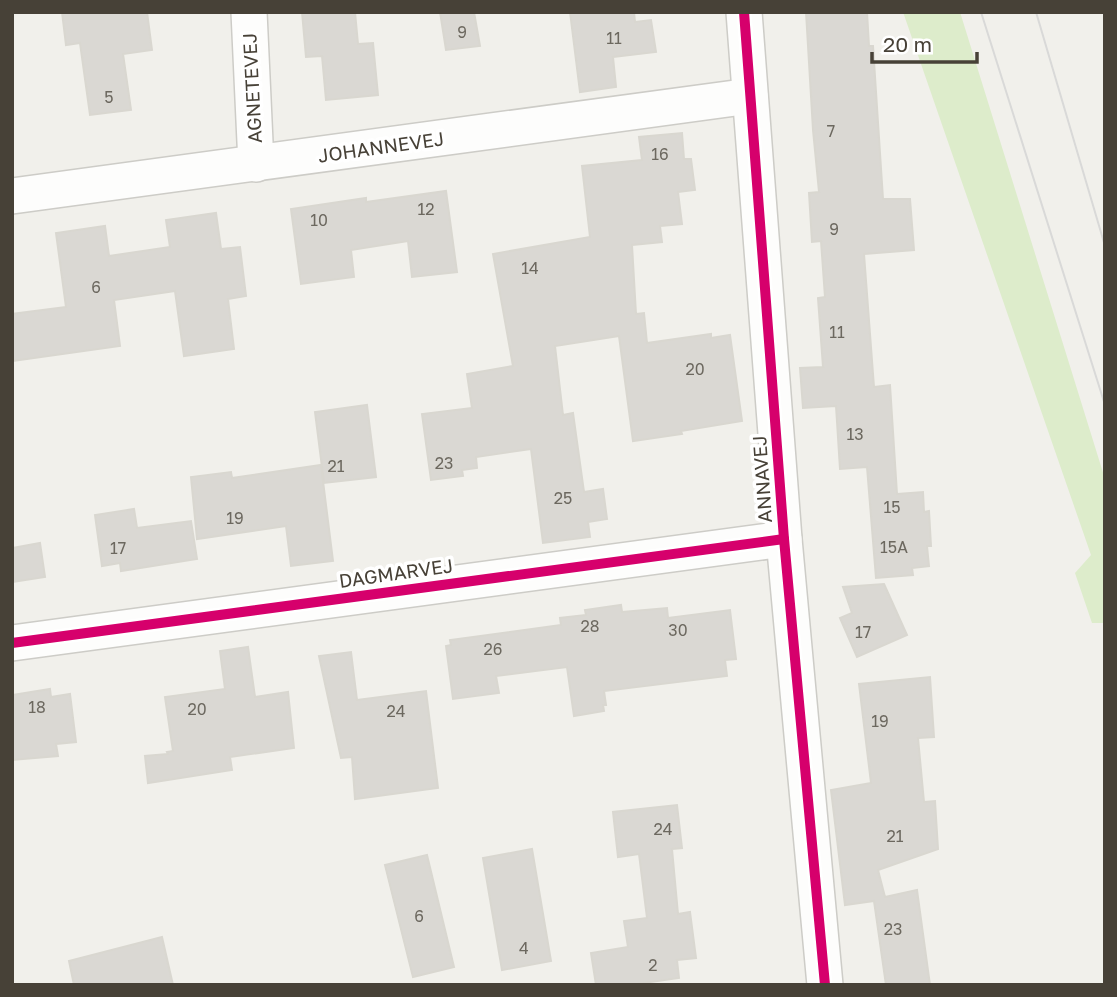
<svg xmlns="http://www.w3.org/2000/svg" width="1117" height="997" viewBox="0 0 1117 997" font-family="'Golos Text',sans-serif">
<style>
.green{fill:#ddeccb}
.building{fill:#dad8d3;stroke:#d9d7d0;stroke-width:2}
.lines{fill:none;stroke-linecap:round;stroke-linejoin:round}
.minor-casing{stroke:#cdccc7;stroke-width:38}
.minor{stroke:#fdfdfc;stroke-width:35}
.tram{stroke:#d9d9d8;stroke-width:2}
.cycleway-casing{stroke:#fff;stroke-width:15}
.cycleway{stroke:#d6006c;stroke-width:10}
.labels{text-anchor:middle;stroke-width:7;stroke-linejoin:round;paint-order:stroke}
.number-label{font-size:16px;fill:#6c685f}
.street-label{font-size:19px;fill:#474137;stroke:#fff}
</style>
<rect width="100%" height="100%" fill="#f1f0eb"/>
<polygon class="green" points="903,12 960,12 1105,479 1105,623 1092,623 1075,573 1091,555"/>
<g class="building">
<polygon points="62,12 147,12 152,50 123,54 131,110 90,115 80,43 66,45"/>
<polygon points="302,12 355,12 358,44 373,43 378,95 326,100 322,56 306,57"/>
<polygon points="440,12 474,12 480,46 446,50"/>
<polygon points="570,12 634,12 635,22 651,20 656,52 613,57 616,87 580,92"/>
<polygon points="806,12 867,12 869,46 873,46 883,199 910,199 914,250 864,254 874,387 890,385 897,494 923,492 924,512 929,511 931,546 927,546 929,566 912,568 913,575 876,578 867,467 840,469 836,406 803,408 800,368 823,367 818,298 825,297 821,241 812,242 809,193 819,192 813,130"/>
<polygon points="682,133 684,159 691,159 695,190 678,192 682,224 660,226 662,242 632,245 636,314 644,313 647,343 711,334 711,338 730,335 742,421 681,431 682,434 633,441 619,336 555,346 563,415 573,413 584,492 603,489 607,519 588,522 590,537 543,543 531,449 476,457 477,468 462,470 463,476 431,480 422,414 472,408 467,374 513,366 493,254 590,237 582,166 642,160 639,137"/>
<polygon points="446,191 457,272 412,277 408,241 351,250 354,277 301,284 291,209 366,198 366,202"/>
<polygon points="216,213 221,249 240,247 246,296 228,299 234,349 184,356 175,291 114,300 120,346 12,361 12,314 66,307 56,233 105,226 109,256 170,247 166,220"/>
<polygon points="367,405 376,477 324,483 315,412"/>
<polygon points="321,465 333,561 291,566 286,526 197,539 191,477 231,472 232,478"/>
<polygon points="134,509 137,528 191,521 197,559 121,571 120,563 102,566 95,515"/>
<polygon points="40,543 45,577 12,582 12,548"/>
<polygon points="884,584 907,635 857,657 840,618 852,613 843,587"/>
<polygon points="621,605 622,612 667,608 668,618 730,610 736,659 725,660 727,676 604,691 606,705 603,705 604,711 574,716 567,667 496,676 499,693 453,699 446,646 451,645 450,640 561,625 560,618 586,615 585,610"/>
<polygon points="248,647 255,697 288,692 294,748 230,757 232,770 148,783 145,756 168,754 167,752 173,751 165,697 225,689 220,651"/>
<polygon points="351,652 357,700 426,691 438,788 355,799 352,757 341,758 319,656"/>
<polygon points="930,677 934,737 918,738 924,802 935,801 938,849 878,870 885,897 917,890 930,985 886,985 874,901 845,905 831,790 871,783 859,684"/>
<polygon points="50,689 51,697 70,694 76,742 56,744 58,756 12,760 12,695"/>
<polygon points="677,805 682,848 672,849 678,914 690,912 696,958 677,960 679,978 630,985 596,985 591,953 628,947 624,921 647,918 639,854 618,857 613,812"/>
<polygon points="532,849 551,961 502,970 483,858"/>
<polygon points="427,855 454,967 413,977 385,865"/>
<polygon points="162,937 173,985 74,985 69,961"/>
</g>
<g class="lines">
<g class="minor-casing">
<g id="minor">
<polyline points="249,12 256,164"/>
<polyline points="744,12 784,539 825,985"/>
<polyline points="12,196 750,96"/>
<polyline points="12,643 784,539"/>
</g>
</g>
<use href="#minor" class="minor"/>
<g class="tram">
<polyline points="981,12 1105,405"/>
<polyline points="1036,12 1105,246"/>
</g>
<g class="cycleway-casing">
<g id="cycleway">
<polyline points="744,12 784,539 825,985"/>
<polyline points="12,643 784,539"/>
</g>
</g>
<use href="#cycleway" class="cycleway"/>
</g>
<g class="labels">
<g class="number-label">
<text x="462" y="38">9</text>
<text x="614" y="44">11</text>
<text x="109" y="103">5</text>
<text x="831" y="137">7</text>
<text x="660" y="160">16</text>
<text x="426" y="215">12</text>
<text x="319" y="226">10</text>
<text x="834" y="235">9</text>
<text x="530" y="274">14</text>
<text x="96" y="293">6</text>
<text x="837" y="338">11</text>
<text x="695" y="375">20</text>
<text x="855" y="440">13</text>
<text x="444" y="469">23</text>
<text x="336" y="472">21</text>
<text x="563" y="504">25</text>
<text x="892" y="513">15</text>
<text x="235" y="524">19</text>
<text x="894" y="553">15A</text>
<text x="118" y="554">17</text>
<text x="590" y="632">28</text>
<text x="678" y="636">30</text>
<text x="863" y="638">17</text>
<text x="493" y="655">26</text>
<text x="37" y="713">18</text>
<text x="197" y="715">20</text>
<text x="396" y="717">24</text>
<text x="880" y="727">19</text>
<text x="663" y="835">24</text>
<text x="895" y="842">21</text>
<text x="419" y="922">6</text>
<text x="893" y="935">23</text>
<text x="524" y="954">4</text>
<text x="653" y="971">2</text>
</g>
<g class="street-label">
<text transform="translate(252 88) rotate(-93)" y="7">AGNETEVEJ</text>
<text transform="translate(381 147) rotate(-8)" y="7">JOHANNEVEJ</text>
<text transform="translate(762 479) rotate(-94)" y="7">ANNAVEJ</text>
<text transform="translate(396 573) rotate(-8)" y="7">DAGMARVEJ</text>
</g>
</g>
<rect width="1117" height="997" fill="none" stroke="#474137" stroke-width="28"/>
<path d="M872 52v10h105v-10" fill="none" stroke="#474137" stroke-width="3.5"/>
<text x="883" y="52" font-size="21" fill="#474137" stroke="#ffffff" stroke-width="5" paint-order="stroke">20 m</text>
</svg>
